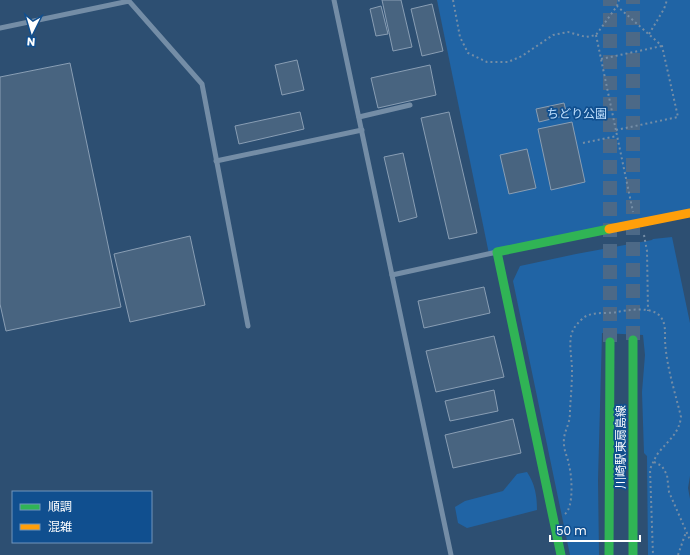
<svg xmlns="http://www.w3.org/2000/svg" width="690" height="555" viewBox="0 0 690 555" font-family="Poppins,'Noto Sans JP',sans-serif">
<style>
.green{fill:#2064a5}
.building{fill:#486480;stroke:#899eb4}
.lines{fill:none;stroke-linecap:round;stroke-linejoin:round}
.secondary-tunnel{stroke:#4c6987;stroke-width:14;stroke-dasharray:14 7;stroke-linecap:butt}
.path{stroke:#748da6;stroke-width:2;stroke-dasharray:2 3;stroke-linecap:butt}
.lane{stroke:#748da6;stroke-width:5}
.fast{stroke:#30b455;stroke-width:9}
.slow{stroke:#ff9f0a;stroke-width:9}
.labels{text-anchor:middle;stroke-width:3.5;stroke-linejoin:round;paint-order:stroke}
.park-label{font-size:12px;fill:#c0e0fe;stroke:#104f8f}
.street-label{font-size:12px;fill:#fff;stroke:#104f8f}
</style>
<rect width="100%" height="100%" fill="#2d4f72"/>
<g class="green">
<polygon points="437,0 690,0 690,213 489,254"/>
<polygon points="672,237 690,323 690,476 688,488 690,499 690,555 648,555 647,456 644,453 642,392 645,355 643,335 602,333 598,480 599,555 570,555 513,281 520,266 576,254 652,240 653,239"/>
<path d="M527,472c8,12 10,24 10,38l-70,18 -9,-5 -3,-16 10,-6 38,-10 14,-17z"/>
</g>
<g class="building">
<polygon points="382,0 401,0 412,47 393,51"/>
<polygon points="432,4 443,51 422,56 411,9"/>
<polygon points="381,6 388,34 376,36 370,9"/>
<polygon points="297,60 304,90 282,95 275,65"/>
<polygon points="70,63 121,307 6,331 0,304 0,77"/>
<polygon points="430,65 436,95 378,108 371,78"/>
<polygon points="564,103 567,115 539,122 536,109"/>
<polygon points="300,112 304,129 239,144 235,126"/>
<polygon points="449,112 477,233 449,239 421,118"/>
<polygon points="572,122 585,182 551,190 538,129"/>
<polygon points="527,149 536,188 509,194 500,155"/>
<polygon points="403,153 417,217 399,222 384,157"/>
<polygon points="190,236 205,305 130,322 114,254"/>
<polygon points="484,287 490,313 424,328 418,301"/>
<polygon points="494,336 504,377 436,392 426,351"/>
<polygon points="494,390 498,411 450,421 445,401"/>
<polygon points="513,419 521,453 453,468 445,435"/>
</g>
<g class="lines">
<g class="secondary-tunnel">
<polyline points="633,340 633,0"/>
<polyline points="610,342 610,0"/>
</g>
<g class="path">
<polyline points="453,0 460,37 468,53 487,62 508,62 522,56 553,35 568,32 586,37 596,35 617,6 619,0"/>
<polyline points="649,34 664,9 667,0"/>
<polyline points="596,35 633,212"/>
<polyline points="601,59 662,46"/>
<polyline points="616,130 678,117 662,46 617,6"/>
<polyline points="583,143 617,136"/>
<polyline points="644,235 647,251 648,311"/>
<polyline points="654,462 662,466 667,475 669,492 690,540"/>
<path d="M565,514c9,-7 7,-38 4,-49 -1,-7 -5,-14 -5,-21 -1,-9 3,-15 5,-23 1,-4 1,-8 1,-12 1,-13 2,-27 2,-39 0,-12 -3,-22 -1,-34 2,-8 5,-11 11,-17 8,-8 24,-5 35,-7 11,-2 34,-6 43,4 6,7 5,16 5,24 1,25 10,52 16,77 -2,16 -12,23 -22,35 -4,5 -6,11 -9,17l3,86"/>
<polyline points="678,555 686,532"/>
</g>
<g class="lane">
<polyline points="334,0 451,555"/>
<polyline points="0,28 129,1 202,84 248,326"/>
<polyline points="359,117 410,105"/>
<polyline points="216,161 362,130"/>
<polyline points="392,275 497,252"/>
</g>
<g class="fast">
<polyline points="633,340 633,555"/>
<polyline points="561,555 497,252 609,229"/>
<polyline points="609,555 610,342"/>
</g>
<polyline class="slow" points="609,229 690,213"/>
</g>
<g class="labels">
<g class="park-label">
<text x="577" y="118">ちどり公園</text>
</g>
<g class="street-label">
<text transform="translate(621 447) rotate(-90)" y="4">川崎駅東扇島線</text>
</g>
</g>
<rect x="12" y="491" width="140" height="52" fill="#104f8f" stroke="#7095bc"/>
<rect x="20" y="504" width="20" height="6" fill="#30b455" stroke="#7095bc"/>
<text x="48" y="511" font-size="12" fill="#ffffff">順調</text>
<rect x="20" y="524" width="20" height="6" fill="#ff9f0a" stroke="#7095bc"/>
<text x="48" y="531" font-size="12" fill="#ffffff">混雑</text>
<g transform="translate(32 32) rotate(185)" stroke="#104f8f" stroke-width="3" paint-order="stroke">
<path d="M0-3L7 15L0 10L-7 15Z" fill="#ffffff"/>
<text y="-6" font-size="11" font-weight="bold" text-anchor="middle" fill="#ffffff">N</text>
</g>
<path d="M550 535v6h90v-6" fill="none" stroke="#ffffff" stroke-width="2"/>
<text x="556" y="535" font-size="12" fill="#ffffff" stroke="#104f8f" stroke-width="3" paint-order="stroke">50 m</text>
</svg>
